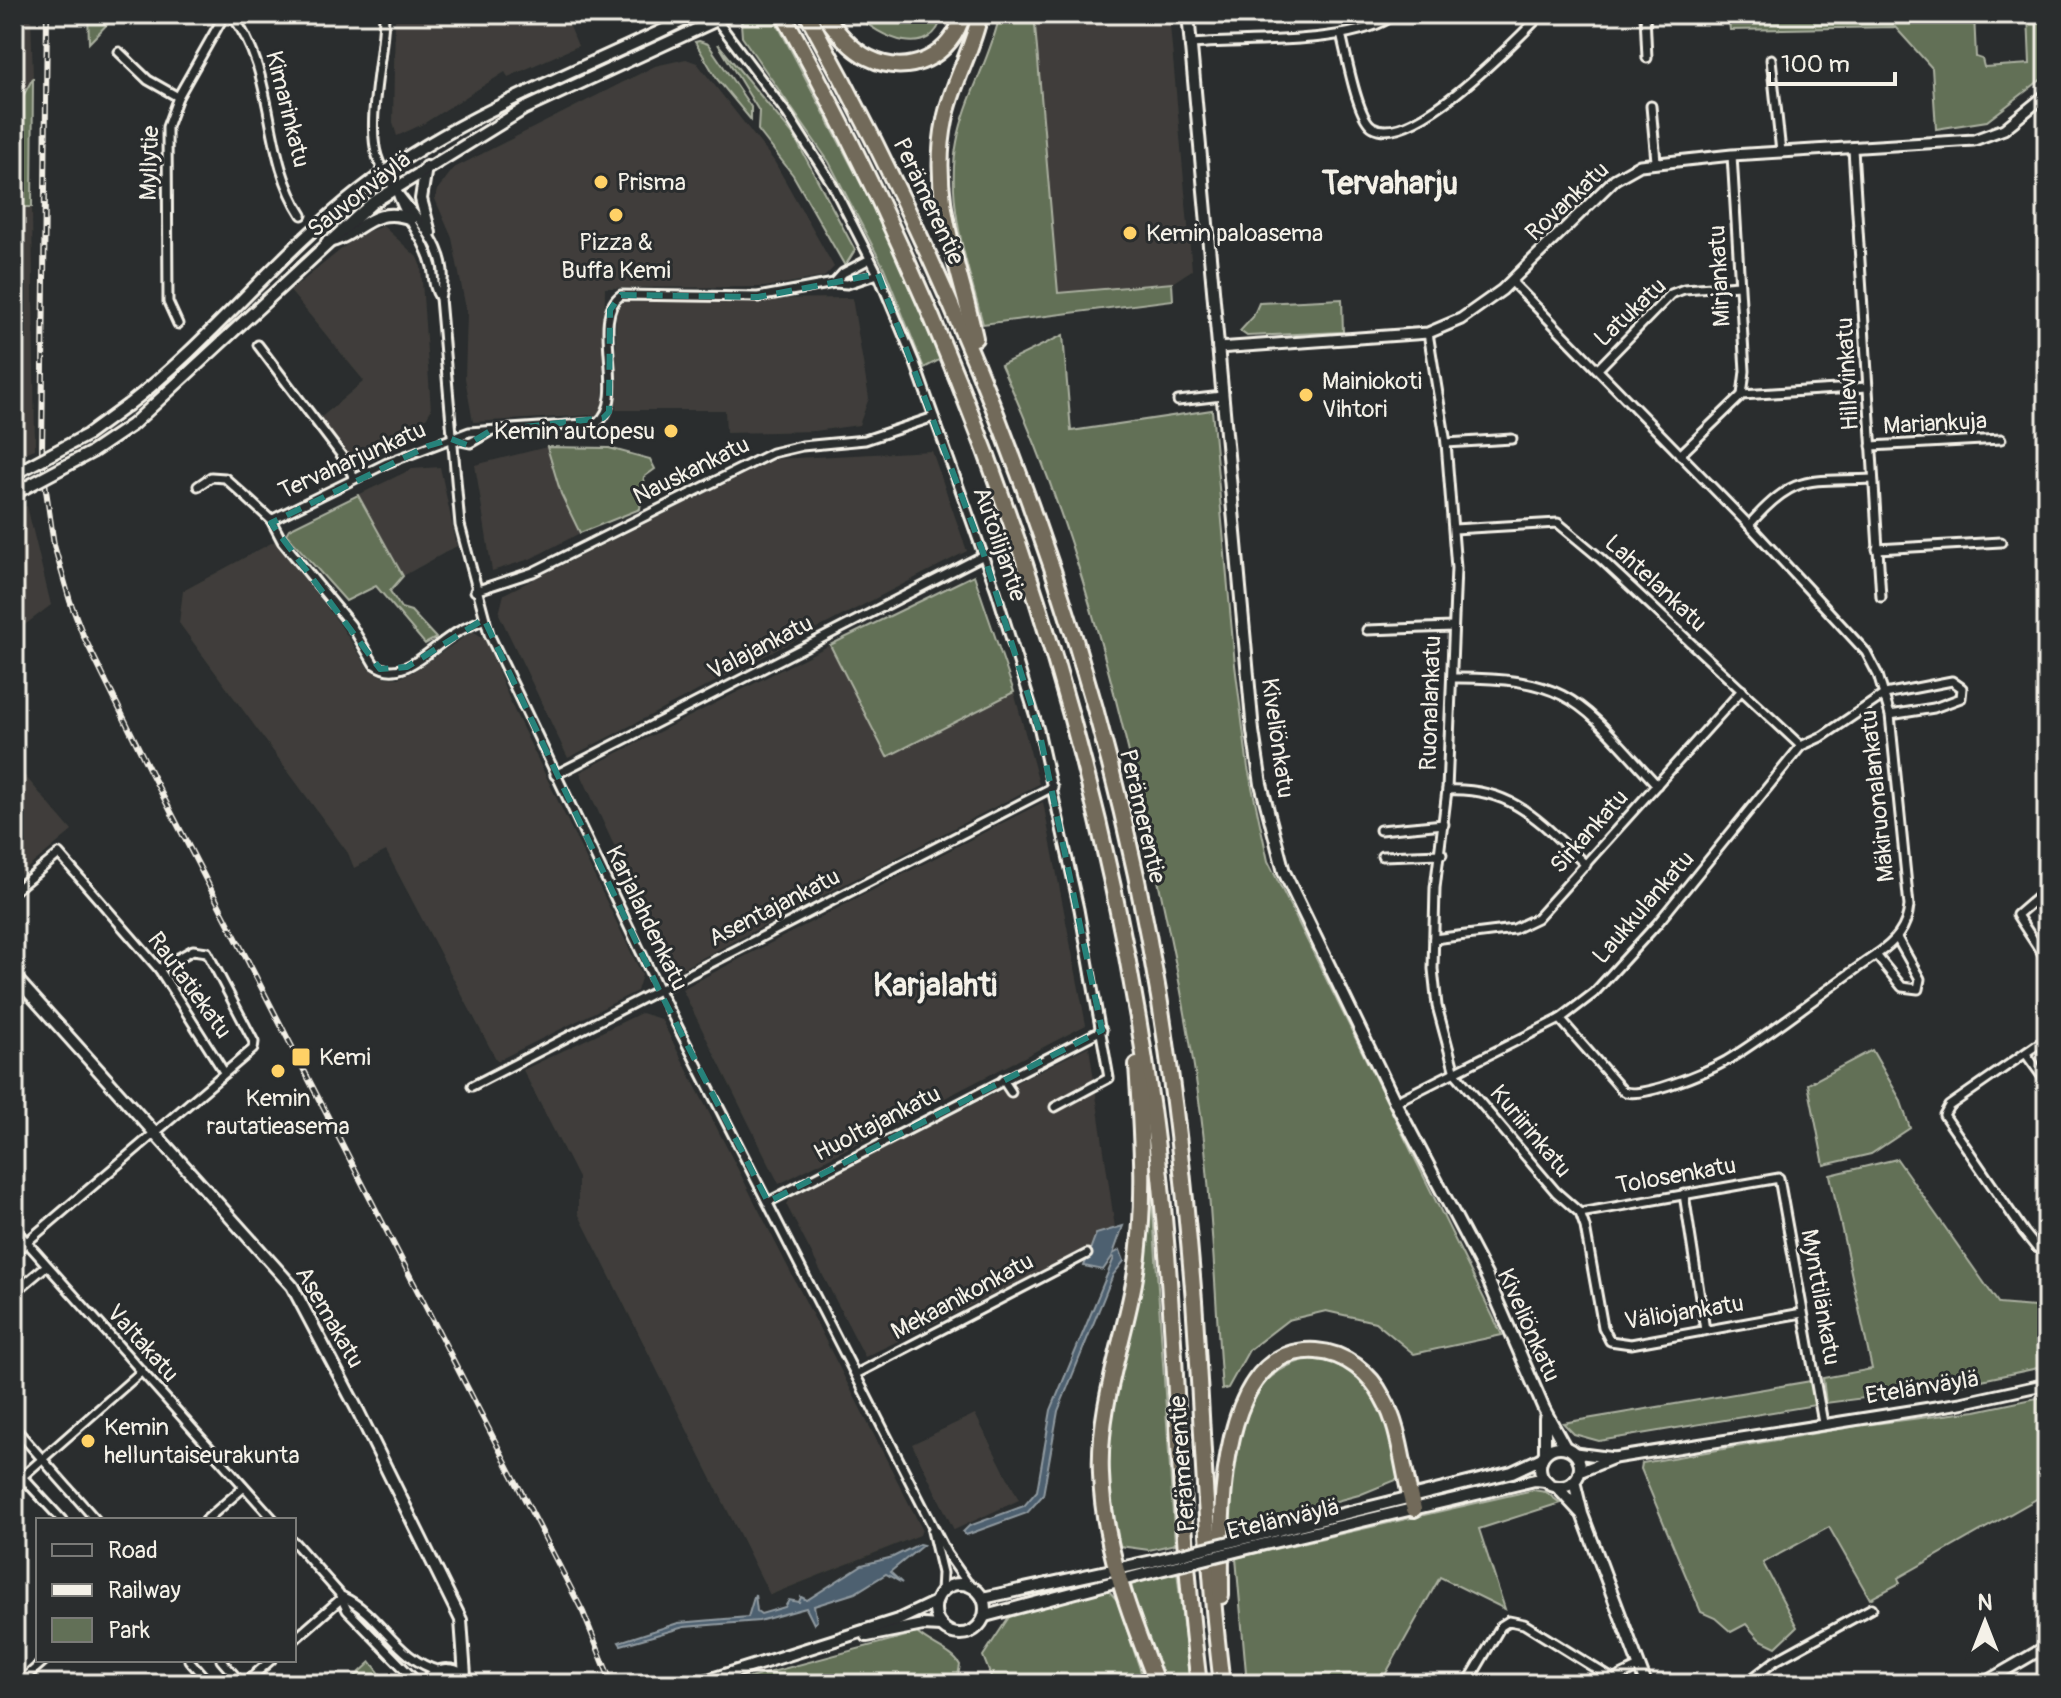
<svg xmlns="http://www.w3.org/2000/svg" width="2061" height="1698" viewBox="0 0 2061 1698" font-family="Pangolin,sans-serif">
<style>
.built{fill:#3f3e3a}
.green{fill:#627057;stroke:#abb0a0;stroke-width:2}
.water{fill:#4e6070;stroke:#909aa0;stroke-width:2}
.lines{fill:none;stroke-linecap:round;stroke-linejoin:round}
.minor-casing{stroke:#f4f1e8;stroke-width:13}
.tertiary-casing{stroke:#f4f1e8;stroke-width:15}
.secondary-casing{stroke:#f4f1e8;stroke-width:16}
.motorway-casing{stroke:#f4f1e8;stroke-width:20}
.minor{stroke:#2a2d2e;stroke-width:7}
.tertiary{stroke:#2a2d2e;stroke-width:9}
.secondary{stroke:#2a2d2e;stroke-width:10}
.motorway{stroke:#726b5a;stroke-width:14}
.rail-casing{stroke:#f4f1e8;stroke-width:6}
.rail{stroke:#2a2d2e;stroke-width:3;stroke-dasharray:9;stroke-linecap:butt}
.secondary-bridge-casing{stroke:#f4f1e8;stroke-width:16;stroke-linecap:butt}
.secondary-bridge{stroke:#2a2d2e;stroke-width:10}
.marked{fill:none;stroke:#26827a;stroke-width:6;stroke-dasharray:16 10;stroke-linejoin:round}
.poi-dot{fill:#ffd166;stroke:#2a2d2e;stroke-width:3}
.labels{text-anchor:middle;stroke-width:6;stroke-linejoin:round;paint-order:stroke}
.street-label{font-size:24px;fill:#f4f1e8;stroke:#2a2d2e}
.poi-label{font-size:24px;fill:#f4f1e8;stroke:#2a2d2e;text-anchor:start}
.district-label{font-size:32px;font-weight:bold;fill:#f4f1e8;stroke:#2a2d2e}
</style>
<rect width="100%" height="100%" fill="#2a2d2e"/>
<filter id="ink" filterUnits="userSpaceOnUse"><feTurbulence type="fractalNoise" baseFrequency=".0125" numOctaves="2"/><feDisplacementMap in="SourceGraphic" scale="16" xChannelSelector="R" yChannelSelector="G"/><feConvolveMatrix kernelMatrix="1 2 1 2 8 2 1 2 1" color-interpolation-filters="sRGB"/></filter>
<g filter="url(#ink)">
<g class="built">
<polygon points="14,14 31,14 33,78 14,112"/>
<polygon points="395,14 565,14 578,46 508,77 505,72 423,124 397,136 393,123"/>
<polygon points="1034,14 1169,14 1192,270 1172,283 1058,294"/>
<polygon points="686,59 697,63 774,161 834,267 824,277 765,287 605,288 603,410 594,415 473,422 465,378 467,314 452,238 435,199 437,190 454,168 655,66"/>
<polygon points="14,207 32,207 35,449 14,457"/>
<polygon points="383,226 417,257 421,267 431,410 422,425 353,461 319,419 364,381 290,291 360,234"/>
<polygon points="852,298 869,398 859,425 815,431 726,433 725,410 616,410 616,313 620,303 627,300"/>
<polygon points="547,447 561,494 580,533 530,559 492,571 475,465"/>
<polygon points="932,451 967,551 568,758 499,614 504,594 775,459"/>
<polygon points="440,467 457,546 403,576 358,495 412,469"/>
<polygon points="27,506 51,605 14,633 14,509"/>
<polygon points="275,541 339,623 369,669 383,677 399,678 414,671 473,631 485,639 513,708 642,975 637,991 497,1061 386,851 354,868 348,853 179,623 183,591"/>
<polygon points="830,645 887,756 1014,692 1039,784 673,973 580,772"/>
<polygon points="14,763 72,831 14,879"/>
<polygon points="1043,802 1086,1025 779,1184 682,989"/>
<polygon points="641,1013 661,1019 922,1529 920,1535 770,1595 578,1213 578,1178 523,1070"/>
<polygon points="1089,1046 1116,1235 865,1357 786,1204 791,1196"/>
<polygon points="975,1414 1019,1500 954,1530 912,1444"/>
</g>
<g class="green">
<polygon points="88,14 117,14 89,43"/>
<polygon points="750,14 772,14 880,220 941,359 924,368 884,268 829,162 742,37 741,23"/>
<path d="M856,14h87c-11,48 -64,24 -87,0z"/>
<path d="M1000,14h34l24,279 114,-10 1,17 -190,24c-15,-56 -38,-122 -26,-182 8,-44 34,-84 43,-128z"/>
<polygon points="1728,14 1974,14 1976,57 1982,59 1984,67 2030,64 2028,14 2047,14 2047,75 1987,121 1936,129 1932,68 1895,27 1730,30"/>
<polygon points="699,41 708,44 751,107 751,120 717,79 695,42"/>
<polygon points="718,44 794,136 855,250 845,266 793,175 758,130 759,111"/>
<polygon points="33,78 32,207 14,207 14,112"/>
<polygon points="1342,299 1343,332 1247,336 1240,331 1253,317 1259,303"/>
<path d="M1063,335l8,96 141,-21 23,255 13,103 20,93 234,474 -88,19 -39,-32 -49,-11 -38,9 -39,30 -21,38 -6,2c-6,-81 -9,-162 -17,-242 -12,-109 -35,-215 -59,-322 -35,-156 -77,-316 -145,-461z"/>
<polygon points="547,447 609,448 650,459 655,469 644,477 640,509 580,533 561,494"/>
<polygon points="358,495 403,576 390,591 401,608 411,611 436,638 425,644 376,586 346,601 286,534 289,529"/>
<polygon points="974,575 1014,692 887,757 830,645"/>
<polygon points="1872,1050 1900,1099 1910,1128 1871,1154 1824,1165 1808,1084"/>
<polygon points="1897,1159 1999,1304 2047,1308 2047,1366 1949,1387 1826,1403 1823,1378 1872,1369 1830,1175"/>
<polygon points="1148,1182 1151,1182 1175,1544 1149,1550 1120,1546 1108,1481 1108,1436"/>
<path d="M1319,1357c59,12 70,70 82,121l-42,17 -132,35c6,-70 4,-161 92,-173z"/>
<polygon points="1811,1381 1815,1405 1599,1441 1574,1434 1563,1423"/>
<polygon points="2047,1396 2047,1493 1898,1578 1900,1583 1870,1599 1829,1527 1763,1563 1797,1627 1776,1647 1759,1639 1746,1624 1731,1632 1715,1618 1701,1612 1641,1469 1642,1463 1857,1426 1976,1411"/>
<polygon points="1533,1490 1546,1492 1560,1503 1479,1529 1505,1609 1440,1577 1380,1684 1247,1684 1236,1558"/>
<polygon points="1177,1571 1190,1684 1163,1684 1142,1629 1131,1584"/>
<polygon points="1100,1589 1108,1590 1117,1600 1145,1684 994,1684 983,1656 1013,1611"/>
<path d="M917,1633c13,12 36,19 43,32l-2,11 -24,8h-207z"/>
<polygon points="371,1662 388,1684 347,1684"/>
</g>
<g class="water">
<polygon points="1123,1226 1113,1254 1120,1250 1124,1261 1113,1275 1058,1411 1043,1495 1027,1513 966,1535 963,1532 969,1526 1024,1506 1037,1491 1051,1410 1114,1258 1112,1257 1103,1270 1084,1266 1096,1234"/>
<polygon points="919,1544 923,1545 890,1572 902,1583 886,1574 855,1593 814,1606 817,1621 814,1624 806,1608 759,1621 684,1627 621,1645 619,1642 678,1623 748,1617 755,1594 757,1611 761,1614 785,1607 789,1600 799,1602 801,1597 807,1600 862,1565 893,1557"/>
</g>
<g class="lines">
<g class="minor-casing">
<g id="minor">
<path d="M231,14c47,61 30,138 71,201"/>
<path d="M384,14c0,41 -18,106 -7,142 15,49 82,82 63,142l20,227 29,109 170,356 288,564 22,31"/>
<polyline points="712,14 788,115 831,182 878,274 915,363 996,591 1039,730 1079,909 1109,1078 1055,1107"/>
<polyline points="1645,14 1647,58"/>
<path d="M1341,34c5,18 16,85 32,93 40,22 143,-87 169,-113"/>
<path d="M1191,44c53,-5 165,2 204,-30"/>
<polyline points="119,52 148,80 178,97"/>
<polyline points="1771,59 1781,152"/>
<polyline points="1651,106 1656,161"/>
<polyline points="1853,149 1881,597"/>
<polyline points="1732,155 1745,371 1742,395"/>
<path d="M396,190c8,28 29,48 36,77 2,11 1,21 8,31"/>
<path d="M1511,281l238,244 117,127 12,23 12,40 19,191c-2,23 -14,36 -33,49 -50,34 -98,74 -150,106 -18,10 -85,39 -103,30l-63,-72"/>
<polyline points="834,283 843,273 870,259"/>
<polyline points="178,324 168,302 167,127 178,97 225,14"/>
<polyline points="1428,333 1446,443 1456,568 1447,790 1435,888 1433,969 1437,1006 1455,1073 1556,1192 1580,1213 1585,1227 1603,1327 1610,1341 1631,1344 1802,1313"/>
<polyline points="258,345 345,460 354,478"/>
<polyline points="1598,369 1671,294 1684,289 1739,285"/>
<polyline points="1178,401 1222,396"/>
<polyline points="451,439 470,443 489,432"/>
<polyline points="1446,443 1512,439"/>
<polyline points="1871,446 2001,439"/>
<polyline points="1680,455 1742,395 1868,387"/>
<polyline points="198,486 211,477 225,478 271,520"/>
<path d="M271,520l116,-57 82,-31 128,-9c33,-23 -8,-106 24,-128l137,2 76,-14 13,1 31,-10"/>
<path d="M271,520l11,21 69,84 23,39c27,20 55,-14 77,-28 10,-7 22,-12 34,-17"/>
<path d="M1749,525c46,-53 59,-43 124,-46"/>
<polyline points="1454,529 1558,523 1600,558 1801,746"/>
<polyline points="1877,549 2001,542"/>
<polyline points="475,591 533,572 772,453 802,446 865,440 934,417"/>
<polyline points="1367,630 1453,627"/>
<path d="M1453,678c119,-1 128,25 204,107"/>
<polyline points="555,775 984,555"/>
<path d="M1447,790c67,-3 94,33 139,75"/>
<polyline points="1380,830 1444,824"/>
<polyline points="1382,856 1442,854"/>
<polyline points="2047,889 2017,915 2047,961"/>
<polyline points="14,891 59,854 159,969 224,1072"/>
<polyline points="1434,939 1514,929 1537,918 1742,690"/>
<polyline points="1876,955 1902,987 1918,989 1920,979 1897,938"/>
<polyline points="2047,1038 1949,1106 1944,1115 2024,1232 2036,1247 2047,1253"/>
<polyline points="2026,1054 2047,1083"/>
<polyline points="1003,1080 1011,1092"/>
<polyline points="472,1086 1053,787"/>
<polyline points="1395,1102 1560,1019 1594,993 1657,924 1801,746 1823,736 1885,694 1952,681 1962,688 1961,698 1934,708 1890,715"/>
<polyline points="1684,1194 1705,1330"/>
<polyline points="768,1202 1102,1030"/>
<polyline points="1580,1213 1779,1178 1823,1423"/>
<polyline points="14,1228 274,1520"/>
<polyline points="14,1253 253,1049 254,1042 207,952 193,950 159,969"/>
<polyline points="14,1293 46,1266"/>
<polyline points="856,1374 1087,1254"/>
<polyline points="14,1427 96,1520"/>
<polyline points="14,1468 62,1520"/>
<polyline points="14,1484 142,1371"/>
<polyline points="206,1520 244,1487"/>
<polyline points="932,1531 942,1573 941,1592"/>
<polyline points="294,1542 339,1593 347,1610 419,1684"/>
<path d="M343,1597c38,17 53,63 97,74"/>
<polyline points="294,1640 343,1597"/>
<polyline points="189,1660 210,1684"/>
<polyline points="221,1660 242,1684"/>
<polyline points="18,1684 45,1660"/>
<polyline points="244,1684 271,1660"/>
<polyline points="1467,1684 1501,1626 1509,1621 1524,1624 1611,1678"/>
<polyline points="1604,1684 1639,1667"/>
<polyline points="1745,1684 1775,1661 1872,1608"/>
</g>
</g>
<g class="tertiary-casing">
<g id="tertiary">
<polyline points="1218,348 1428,333 1461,319 1502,290 1615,179 1640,165 1732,155 1974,140 2004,129 2047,94"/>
<polyline points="1575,1453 1614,1458 1961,1403 2047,1384"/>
<polyline points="1579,1472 1614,1458"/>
<polyline points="1982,1684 2047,1646"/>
</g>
</g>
<g class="secondary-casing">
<g id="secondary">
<polyline points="1188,14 1253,731 1261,784 1284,872 1395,1102 1486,1275 1544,1409 1565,1447"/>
<polyline points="426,167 421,199 430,233"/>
<path d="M327,242c31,-4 44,-39 84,-23"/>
<path d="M128,405c83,-64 148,-149 231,-214 101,-78 224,-121 338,-177"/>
<polyline points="132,425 372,203 524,109 730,14"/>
<polyline points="14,976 292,1286 358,1411 461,1620 465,1676"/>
<polyline points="1545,1418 1545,1453"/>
<circle cx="1560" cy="1467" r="20"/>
<polyline points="1574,1481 1582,1514 1646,1684"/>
<polyline points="1557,1487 1580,1512"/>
<polyline points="1254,1536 1512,1472 1542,1458"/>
<polyline points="1256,1546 1535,1480 1546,1481"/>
<circle cx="960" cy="1609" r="25"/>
<polyline points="983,1598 1153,1561"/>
<polyline points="985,1616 1156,1571"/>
<polyline points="867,1636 923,1625 941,1626"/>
<path d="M425,1684c12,-19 34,-18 46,0"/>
<polyline points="696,1684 898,1620 936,1602"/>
</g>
</g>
<g class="motorway-casing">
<g id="motorway">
<path d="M783,14c189,339 316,710 369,1095 26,191 23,384 47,575"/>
<path d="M807,14c169,305 295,637 352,983 16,100 27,202 35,304 9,127 12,256 28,383"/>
<path d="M824,14c12,16 26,35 45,44 40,20 83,-2 94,-44"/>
<path d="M975,338c-16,-74 -46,-141 -30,-218 7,-37 28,-70 35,-106"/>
<path d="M1137,1065c5,72 10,146 -3,218 -12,63 -36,126 -33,191 2,72 30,144 56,210"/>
<path d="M1221,1596c0,-66 -8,-251 95,-245 30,2 54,22 67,47 19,33 19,75 31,111"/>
</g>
</g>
<use href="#minor" class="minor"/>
<use href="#tertiary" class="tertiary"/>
<use href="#secondary" class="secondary"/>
<use href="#motorway" class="motorway"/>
<g class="rail-casing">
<polyline id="rail" points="47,14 42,454 46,490 54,545 70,601 83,635 151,773 583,1612 612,1684"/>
</g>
<use href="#rail" class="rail"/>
<g class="secondary-bridge-casing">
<g id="secondary-bridge">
<polyline points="16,473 87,435 128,405"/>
<polyline points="17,492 92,452 132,425"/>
<polyline points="1153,1561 1254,1536"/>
<polyline points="1156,1571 1256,1546"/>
</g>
</g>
<use href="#secondary-bridge" class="secondary-bridge"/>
</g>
</g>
<path class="marked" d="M878,274l106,281 55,175 63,300 -334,172 -109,-212 -175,-371 -77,48 -27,2 -109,-146 157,-77 23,-7 16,6 23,-14 113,-13 6,-6 1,-102 11,-15 137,2z"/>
<g class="poi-dot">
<circle cx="601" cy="182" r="8"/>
<circle cx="616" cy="215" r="8"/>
<circle cx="1130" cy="233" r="8"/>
<circle cx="1306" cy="395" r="8"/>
<circle cx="671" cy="431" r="8"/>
<rect x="291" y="1047" width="20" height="20" rx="4"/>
<circle cx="278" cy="1071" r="8"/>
<circle cx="88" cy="1441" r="8"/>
</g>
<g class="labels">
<g class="street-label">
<text transform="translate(288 109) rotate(76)" y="8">Kimarinkatu</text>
<text transform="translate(149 163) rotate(-88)" y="8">Myllytie</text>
<text transform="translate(359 194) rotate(-38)" y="8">Sauvonväylä</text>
<text transform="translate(929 201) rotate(65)" y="8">Perämerentie</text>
<text transform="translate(1567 201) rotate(-43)" y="8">Rovankatu</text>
<text transform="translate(1719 276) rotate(-93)" y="8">Mirjankatu</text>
<text transform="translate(1630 312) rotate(-43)" y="8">Latukatu</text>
<text transform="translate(1847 374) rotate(-93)" y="8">Hillevinkatu</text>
<text transform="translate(1935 423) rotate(-3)" y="8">Mariankuja</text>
<text transform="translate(352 460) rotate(-24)" y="8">Tervaharjunkatu</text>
<text transform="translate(691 470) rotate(-26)" y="8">Nauskankatu</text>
<text transform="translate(1000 544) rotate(71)" y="8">Autoilijantie</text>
<text transform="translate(1656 583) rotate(43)" y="8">Lahtelankatu</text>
<text transform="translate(760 647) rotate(-27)" y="8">Valajankatu</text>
<text transform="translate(1430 703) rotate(-88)" y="8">Ruonalankatu</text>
<text transform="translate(1278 738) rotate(82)" y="8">Kiveliönkatu</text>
<text transform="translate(1877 796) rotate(-96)" y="8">Mäkiruonalankatu</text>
<text transform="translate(1143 816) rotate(77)" y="8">Perämerentie</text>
<text transform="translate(1589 831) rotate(-48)" y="8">Sirkankatu</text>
<text transform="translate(774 907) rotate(-27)" y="8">Asentajankatu</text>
<text transform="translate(1643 907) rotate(-49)" y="8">Laukkulankatu</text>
<text transform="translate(647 918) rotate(64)" y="8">Karjalahdenkatu</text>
<text transform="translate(190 985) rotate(54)" y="8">Rautatiekatu</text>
<text transform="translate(877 1123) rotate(-27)" y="8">Huoltajankatu</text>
<text transform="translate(1531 1131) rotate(50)" y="8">Kuriirinkatu</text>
<text transform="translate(1676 1175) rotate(-10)" y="8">Tolosenkatu</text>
<text transform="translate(962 1296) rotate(-28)" y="8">Mekaanikonkatu</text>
<text transform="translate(1821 1297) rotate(80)" y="8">Mynttilänkatu</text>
<text transform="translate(1684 1312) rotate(-9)" y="8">Väliojankatu</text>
<text transform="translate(330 1317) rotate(60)" y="8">Asemakatu</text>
<text transform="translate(1529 1325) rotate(66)" y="8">Kiveliönkatu</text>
<text transform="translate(143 1343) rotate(48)" y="8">Valtakatu</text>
<text transform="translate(1922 1387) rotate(-9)" y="8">Etelänväylä</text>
<text transform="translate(1182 1464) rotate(-94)" y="8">Perämerentie</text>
<text transform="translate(1283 1519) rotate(-13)" y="8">Etelänväylä</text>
</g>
<g class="poi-label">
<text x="617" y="190">Prisma</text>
<text x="1146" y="241">Kemin paloasema</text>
<text x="616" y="250" text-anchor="middle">Pizza &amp;<tspan x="616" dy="28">Buffa Kemi</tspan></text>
<text x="1322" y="389">Mainiokoti<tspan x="1322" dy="28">Vihtori</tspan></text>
<text x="655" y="439" text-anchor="end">Kemin autopesu</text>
<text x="319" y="1065">Kemi</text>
<text x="278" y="1106" text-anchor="middle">Kemin<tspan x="278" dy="28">rautatieasema</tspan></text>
<text x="104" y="1435">Kemin<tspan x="104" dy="28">helluntaiseurakunta</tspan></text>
</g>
<g class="district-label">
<text x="1390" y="194">Tervaharju</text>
<text x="935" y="996">Karjalahti</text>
</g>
</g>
<rect width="2061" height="1698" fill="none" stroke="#2a2d2e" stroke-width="48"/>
<rect x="24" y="24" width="2013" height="1650" fill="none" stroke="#f4f1e8" stroke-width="3" filter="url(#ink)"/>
<rect x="36" y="1518" width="260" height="144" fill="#2a2d2e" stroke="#7b7b78" stroke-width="2"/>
<rect x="52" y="1544" width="40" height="12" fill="#2a2d2e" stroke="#7b7b78" stroke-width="2"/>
<text x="108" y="1558" font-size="24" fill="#f4f1e8">Road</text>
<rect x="52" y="1584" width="40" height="12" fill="#f4f1e8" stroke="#7b7b78" stroke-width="2"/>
<text x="108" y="1598" font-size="24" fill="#f4f1e8">Railway</text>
<rect x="52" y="1618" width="40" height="24" fill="#627057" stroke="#7b7b78" stroke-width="2"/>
<text x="108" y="1638" font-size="24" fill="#f4f1e8">Park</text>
<g transform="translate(1985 1622)" stroke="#2a2d2e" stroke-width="6" paint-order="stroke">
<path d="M0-6L14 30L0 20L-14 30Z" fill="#f4f1e8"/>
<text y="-12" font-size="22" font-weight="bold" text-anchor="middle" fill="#f4f1e8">N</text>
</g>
<path d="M1769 72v12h126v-12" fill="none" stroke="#f4f1e8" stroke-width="4"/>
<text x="1781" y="72" font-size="24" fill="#f4f1e8" stroke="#2a2d2e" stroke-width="6" paint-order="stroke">100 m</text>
</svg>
